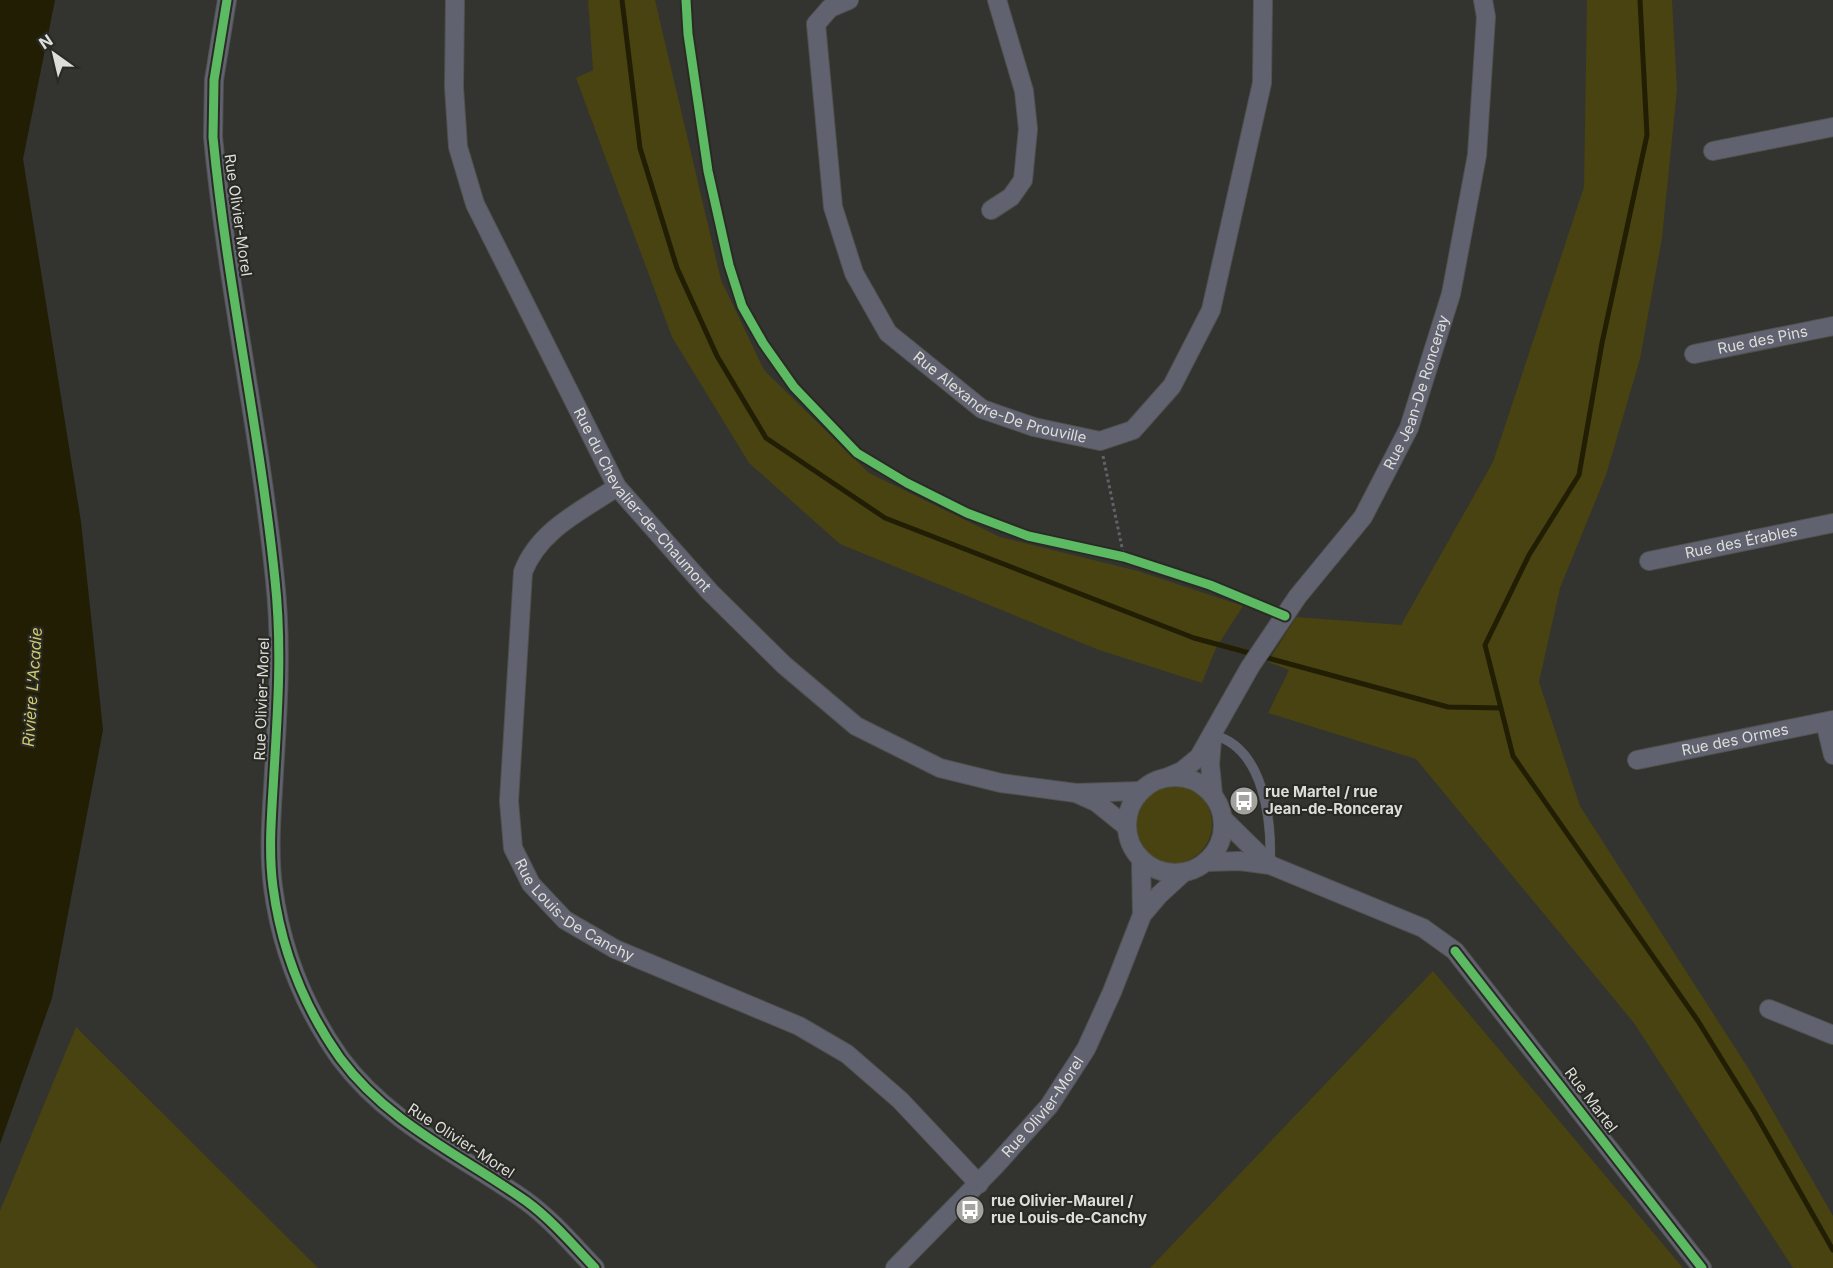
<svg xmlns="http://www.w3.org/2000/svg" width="1833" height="1268" viewBox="0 0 1833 1268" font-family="Inter,sans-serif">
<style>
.green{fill:#484311}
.water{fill:#211e04}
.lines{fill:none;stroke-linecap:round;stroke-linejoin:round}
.stream{stroke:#211e04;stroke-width:5}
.service-casing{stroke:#51514f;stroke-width:10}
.minor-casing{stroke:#51514f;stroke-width:20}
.path{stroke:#62636a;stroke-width:3;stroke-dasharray:3 3;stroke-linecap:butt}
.service{stroke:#60636f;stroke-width:9}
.minor{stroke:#60636f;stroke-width:18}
.cycleway-casing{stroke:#2a2a25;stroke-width:13}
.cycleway{stroke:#5cba63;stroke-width:9}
.labels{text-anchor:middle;stroke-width:4.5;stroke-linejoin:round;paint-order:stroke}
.street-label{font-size:15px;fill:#ddddda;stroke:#2a2a25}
.poi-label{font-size:15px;font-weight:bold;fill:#ddddda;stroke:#2a2a25;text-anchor:start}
.water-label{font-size:16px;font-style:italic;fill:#cfc96e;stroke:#2a2a25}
</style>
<rect width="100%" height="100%" fill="#333330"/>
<g class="green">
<polygon points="588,0 655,0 721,280 764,370 869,473 1000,537 1138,571 1243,606 1216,648 1202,683 1099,650 840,544 749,463 672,337 576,78 593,70"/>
<polygon points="1587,0 1672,0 1677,89 1662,238 1640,359 1606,475 1560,588 1539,682 1580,806 1750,1071 1833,1216 1833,1268 1793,1268 1634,1023 1416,759 1268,713 1289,670 1268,662 1296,617 1401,625 1493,462 1584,187"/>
<circle cx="1172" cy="824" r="40"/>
<polygon points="1433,971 1683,1268 1150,1268"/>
<polygon points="76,1027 318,1268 0,1268 0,1211"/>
</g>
<polygon class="water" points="0,0 55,0 23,159 81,522 103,730 52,998 0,1144"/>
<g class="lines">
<g class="stream">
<polyline points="622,0 640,148 677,268 717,356 766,438 885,518 1194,638 1448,707 1501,708"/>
<polyline points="1640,0 1647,135 1602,343 1579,475 1529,555 1485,645 1513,756 1698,1021 1755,1113 1833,1250"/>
</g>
<g class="service-casing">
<path id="service" d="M1213,735c51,12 59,86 57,130"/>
</g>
<g class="minor-casing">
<g id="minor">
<path d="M227,0l-13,80 -1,57c14,148 47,295 62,443 7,64 3,128 -1,192 -2,38 -6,77 -1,115 8,61 31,120 67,171 49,66 121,97 186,143 26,19 47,44 69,67"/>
<path id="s1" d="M455,0l-1,87 4,60 17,57 142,283 93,105 74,73 72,61 84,42 61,15 75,10 65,-2"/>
<path id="s2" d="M849,0l-19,8 -14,16 17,183 21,66 34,60 94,76 52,18 66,14 33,-11 39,-44 39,-76 51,-227 1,-83"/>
<polyline points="1713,151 1833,127"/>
<polyline points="991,210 1011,197 1023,180 1028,129 1024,91 997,0"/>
<path id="s3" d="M1694,354l139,-28"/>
<path id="s4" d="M617,487c-36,24 -78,43 -94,85l-14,229 4,47 18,36 34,36 50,29 184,77 48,28 53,46 79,84"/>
<path id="s5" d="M1649,561l184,-38"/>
<polyline points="1825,722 1833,755"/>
<polyline points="1212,740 1210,764 1213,795"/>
<path id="s6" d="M1637,760l196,-40"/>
<path id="s7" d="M1168,777l14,-6 17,-14 51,-90 48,-71 65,-79 46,-89 42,-134 26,-139 9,-138 -3,-17"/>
<circle cx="1175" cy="825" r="48"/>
<polyline points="1078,794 1096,802 1127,827"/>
<polyline points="1223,819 1269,864"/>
<polyline points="1141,859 1142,915"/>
<polyline points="1206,862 1240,861 1270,865 1423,928 1455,951 1702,1268"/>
<polyline points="1769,1009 1833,1035"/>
<path id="s8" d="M895,1268l100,-102 54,-60 37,-57 26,-57 30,-77 17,-20 24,-22"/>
</g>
</g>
<polyline class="path" points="1103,456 1124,557"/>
<use href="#service" class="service"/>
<use href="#minor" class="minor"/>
<g class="cycleway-casing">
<g id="cycleway">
<path d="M227,0l-13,80 -1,57c14,148 47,295 62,443 7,64 3,128 -1,192 -2,38 -6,77 -1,115 8,61 31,120 67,171 49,66 121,97 186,143 26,19 47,44 69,67"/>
<polyline points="686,0 688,34 708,171 729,265 742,306 763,343 794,387 857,453 907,483 967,513 1028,536 1124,557 1210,585 1285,616"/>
<polyline points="1455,951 1702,1268"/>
</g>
</g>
<use href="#cycleway" class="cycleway"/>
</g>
<defs>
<g id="bus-disc" transform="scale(1.5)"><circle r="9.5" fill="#a2a29e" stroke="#2a2a25"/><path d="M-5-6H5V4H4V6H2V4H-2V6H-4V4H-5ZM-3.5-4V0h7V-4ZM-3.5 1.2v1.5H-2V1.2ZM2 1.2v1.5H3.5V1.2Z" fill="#fff"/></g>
</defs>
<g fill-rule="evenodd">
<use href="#bus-disc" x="1244" y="801"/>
<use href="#bus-disc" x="970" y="1210"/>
</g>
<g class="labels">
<g class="street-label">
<text transform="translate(238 215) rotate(82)" y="5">Rue Olivier-Morel</text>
<text dy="5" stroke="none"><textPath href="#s3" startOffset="70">Rue des Pins</textPath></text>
<text dy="5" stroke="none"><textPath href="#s7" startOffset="465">Rue Jean-De Ronceray</textPath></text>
<text dy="5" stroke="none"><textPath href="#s2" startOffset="496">Rue Alexandre-De Prouville</textPath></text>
<text dy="5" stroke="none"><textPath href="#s1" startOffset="548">Rue du Chevalier-de-Chaumont</textPath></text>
<text dy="5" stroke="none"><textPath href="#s5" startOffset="94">Rue des Érables</textPath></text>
<text transform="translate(262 699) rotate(-88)" y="5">Rue Olivier-Morel</text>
<text dy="5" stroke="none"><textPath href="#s6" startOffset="100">Rue des Ormes</textPath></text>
<text dy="5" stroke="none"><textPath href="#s4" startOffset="496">Rue Louis-De Canchy</textPath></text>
<text transform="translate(1591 1100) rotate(53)" y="5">Rue Martel</text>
<text dy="5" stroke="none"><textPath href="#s8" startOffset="219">Rue Olivier-Morel</textPath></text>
<text transform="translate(461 1141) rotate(33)" y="5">Rue Olivier-Morel</text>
</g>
<g class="poi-label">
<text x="1265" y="797">rue Martel / rue<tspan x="1265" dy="17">Jean-de-Ronceray</tspan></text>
<text x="991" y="1206">rue Olivier-Maurel /<tspan x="991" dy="17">rue Louis-de-Canchy</tspan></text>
</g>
<g class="water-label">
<text transform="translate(32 687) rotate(-86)" y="6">Rivière L'Acadie</text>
</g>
</g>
<g transform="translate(54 54) rotate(326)" stroke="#2a2a25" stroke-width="4.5" paint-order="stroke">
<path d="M0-4.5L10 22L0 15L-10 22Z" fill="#ddddda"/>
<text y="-9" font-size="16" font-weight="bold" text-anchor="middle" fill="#ddddda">N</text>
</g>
</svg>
